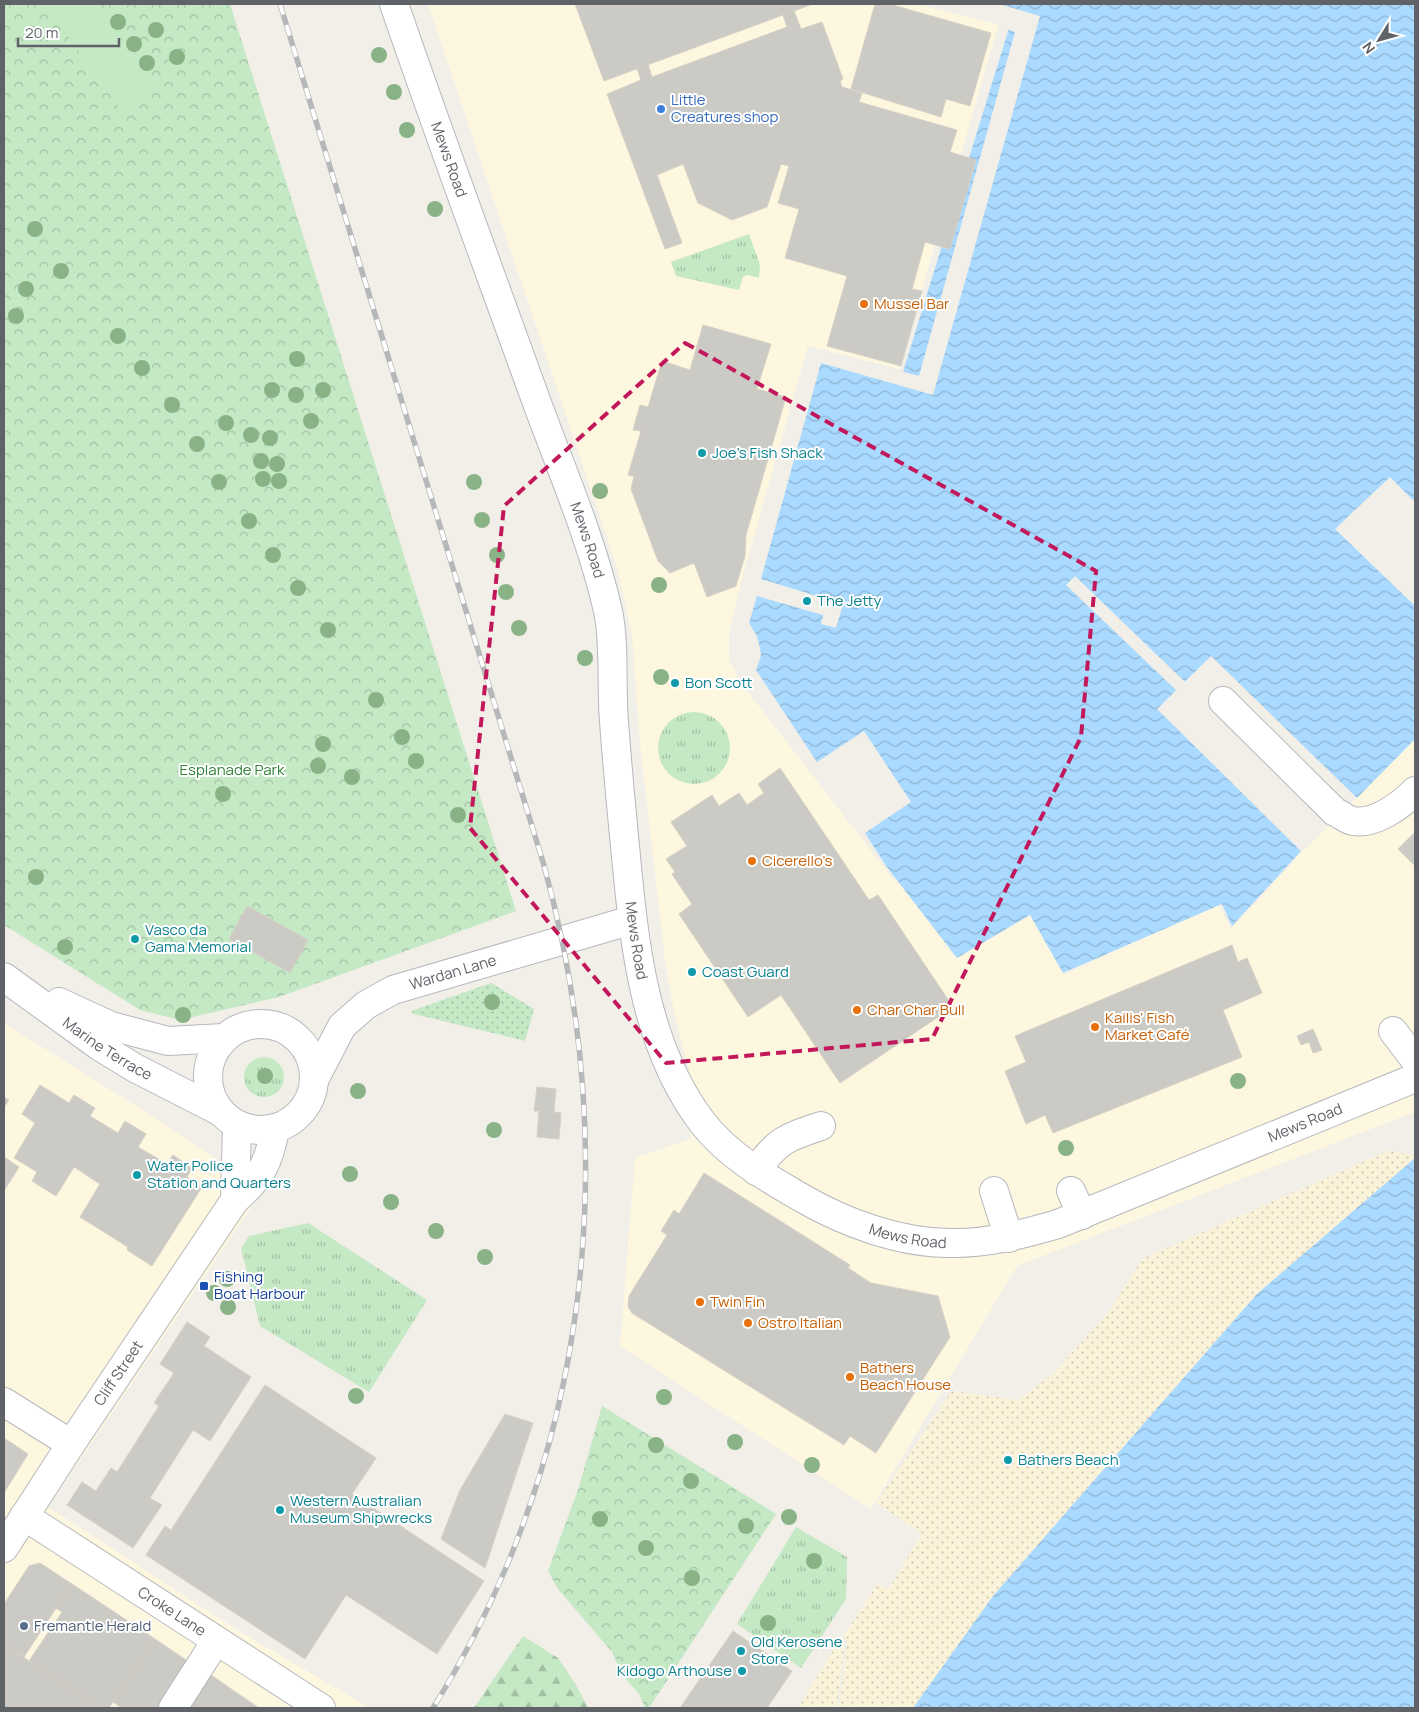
<svg xmlns="http://www.w3.org/2000/svg" width="1419" height="1712" viewBox="0 0 1419 1712" font-family="Manrope,sans-serif">
<style>
.commercial{fill:#fef7e0}
.grass{fill:url(#grass-tufts)}
.forest{fill:url(#forest-firs)}
.sand{fill:url(#sand-dots)}
.park{fill:url(#park-crowns)}
.garden{fill:url(#garden-dots)}
.pitch{fill:#c5e8c5}
.water{fill:url(#water-waves)}
.pier{fill:#f1efe8}
.building{fill:#cccac5;stroke:#d6d1c6}
.lines{fill:none;stroke-linecap:round;stroke-linejoin:round}
.minor-casing{stroke:#b5b8bc;stroke-width:30}
.minor{stroke:#fff;stroke-width:28}
.rail-casing{stroke:#b6b7b8;stroke-width:5.5}
.rail{stroke:#fff;stroke-width:4;stroke-dasharray:11;stroke-linecap:butt}
.tree{fill:#89b387}
.marked{fill:none;stroke:#c2185b;stroke-width:4;stroke-dasharray:10 6;stroke-linejoin:round}
.shop-dot{fill:#3f7fe0;stroke:#fff;stroke-width:2}
.food-dot{fill:#e8710a;stroke:#fff;stroke-width:2}
.culture-dot{fill:#0f9aa8;stroke:#fff;stroke-width:2}
.transit-dot{fill:#1a4fb4;stroke:#fff;stroke-width:2}
.service-dot{fill:#5c6f8a;stroke:#fff;stroke-width:2}
.labels{text-anchor:middle;stroke-width:4;stroke-linejoin:round;paint-order:stroke}
.shop-label{font-size:15px;fill:#366cbe;stroke:#fff;text-anchor:start}
.street-label{font-size:15px;fill:#5f6368;stroke:#fff}
.food-label{font-size:15px;fill:#c56008;stroke:#fff;text-anchor:start}
.culture-label{font-size:15px;fill:#0d838f;stroke:#fff;text-anchor:start}
.park-label{font-size:15px;fill:#348238;stroke:#fff}
.transit-label{font-size:15px;fill:#164399;stroke:#fff;text-anchor:start}
.service-label{font-size:15px;fill:#4e5e75;stroke:#fff;text-anchor:start}
</style>
<defs>
<pattern id="grass-tufts" width="24" height="20" patternUnits="userSpaceOnUse" patternTransform="scale(1.25)"><rect width="24" height="20" fill="#c5e8c5"/><path d="M3 7l-1-3M5 7V3M7 7l1-3M15 17l-1-3M17 17v-4M19 17l1-3" fill="none" stroke="#a3c0a4"/></pattern>
<pattern id="forest-firs" width="22" height="20" patternUnits="userSpaceOnUse" patternTransform="scale(1.25)"><rect width="22" height="20" fill="#c5e8c5"/><path d="M5 1l3.5 6h-7zM16 11l3.5 6h-7z" fill="#a3c0a4"/></pattern>
<pattern id="sand-dots" width="8" height="8" patternUnits="userSpaceOnUse" patternTransform="scale(1.25)"><rect width="8" height="8" fill="#fbf3d9"/><path d="M2 2h.1M6 6h.1" fill="none" stroke="#cec8b4" stroke-width="1.8" stroke-linecap="round"/></pattern>
<pattern id="park-crowns" width="20" height="18" patternUnits="userSpaceOnUse" patternTransform="scale(1.25)"><rect width="20" height="18" fill="#c5e8c5"/><path d="M2 6a3 3 0 1 1 6 0M12 15a3 3 0 1 1 6 0" fill="none" stroke="#a3c0a4"/></pattern>
<pattern id="garden-dots" width="8" height="8" patternUnits="userSpaceOnUse" patternTransform="scale(1.25)"><rect width="8" height="8" fill="#c5e8c5"/><path d="M2 2h.1M6 6h.1" fill="none" stroke="#a3c0a4" stroke-width="1.8" stroke-linecap="round"/></pattern>
<pattern id="water-waves" width="16" height="10" patternUnits="userSpaceOnUse" patternTransform="scale(1.25)"><rect width="16" height="10" fill="#aadaff"/><path d="M0 5q4-4 8 0t8 0" fill="none" stroke="#8eb4d2"/></pattern>
</defs>
<rect width="100%" height="100%" fill="#f1efe8"/>
<g class="commercial">
<polygon points="428,4 936,4 1000,19 899,369 824,350 754,660 954,956 1031,908 1068,971 1216,900 1231,929 1304,850 1415,739 1415,1112 1017,1266 871,1509 620,1346 635,1158 690,1139 689,1069 675,1018 665,960 640,743 632,635 617,567"/>
<polygon points="4,1023 144,1111 263,1190 48,1507 242,1633 370,1708 4,1708"/>
</g>
<g class="grass">
<polygon points="749,234 760,265 759,278 748,275 743,277 739,290 676,276 671,262"/>
<circle cx="694" cy="748" r="36"/>
<circle cx="264" cy="1077" r="20"/>
<polygon points="308,1223 427,1300 369,1392 260,1326 241,1248 249,1236"/>
<polygon points="796,1527 847,1557 846,1599 801,1668 737,1624"/>
</g>
<polygon class="forest" points="523,1636 558,1658 575,1683 588,1708 474,1708"/>
<g class="sand">
<polygon points="1390,1150 1415,1156 1415,1158 1257,1294 993,1596 913,1708 839,1708 847,1643 844,1635 878,1583 888,1590 922,1534 876,1503 952,1391 1018,1400 1054,1373 1111,1309 1142,1259"/>
<polygon points="842,1636 844,1646 837,1708 798,1708"/>
</g>
<g class="park">
<polygon points="4,4 230,4 516,911 279,997 180,1020 140,1010 4,925"/>
<polygon points="602,1406 776,1514 649,1708 645,1708 639,1694 623,1676 612,1652 558,1589 548,1571 578,1490"/>
</g>
<polygon class="garden" points="491,983 534,1009 525,1041 414,1014 411,1011"/>
<polygon class="pitch" points="45,4 97,4 157,88 122,112"/>
<g class="water">
<polygon points="918,4 1415,4 1415,502 1390,477 1335,529 1415,606 1415,739 1357,798 1211,656 1157,709 1301,851 1232,926 1222,904 1063,973 1030,915 957,958 743,681 732,635 810,347 903,372 1010,25"/>
<polygon points="1415,1158 1415,1708 913,1708 993,1596 1257,1294"/>
</g>
<g class="pier">
<polygon points="916,4 999,4 1040,16 933,395 821,363 761,579 843,604 836,628 821,624 823,615 757,596 749,623 757,636 760,648 761,656 756,670 817,762 864,731 911,802 865,833 903,892 741,683 729,659 729,634 741,582 808,346 919,376 1015,32 1006,29 1006,26"/>
<polygon points="1075,576 1185,682 1177,691 1066,585"/>
<polygon points="1218,909 1064,975 1041,940 1064,974"/>
</g>
<g class="building">
<polygon points="575,4 813,4 604,81"/>
<polygon points="875,4 889,4 991,33 970,106 946,99 941,117 851,89"/>
<polygon points="794,11 801,29 822,22 843,79 840,81 842,87 862,93 859,102 957,130 950,152 976,160 950,249 925,242 912,289 922,291 901,366 827,346 847,276 785,258 799,209 778,203 789,166 781,164 767,207 732,220 698,203 683,164 657,175 682,243 665,249 607,94 641,80 637,69 648,64 652,77 787,27 783,15"/>
<polygon points="703,325 771,344 757,389 786,397 746,535 745,556 736,586 707,597 694,563 670,573 658,561 631,489 634,476 628,475 641,431 633,430 640,405 648,407 662,361 690,370"/>
<polygon points="780,768 869,900 878,895 953,1007 840,1083 781,995 748,1017 679,914 692,904 672,874 675,872 666,859 687,846 671,822 712,795 719,806 739,793 747,805 764,793 758,784"/>
<polygon points="1415,832 1415,866 1398,849"/>
<polygon points="247,906 308,940 290,973 229,939"/>
<polygon points="1232,945 1238,962 1247,958 1262,993 1223,1010 1242,1057 1053,1133 1045,1115 1026,1124 1005,1071 1026,1062 1015,1036"/>
<polygon points="1313,1029 1322,1050 1313,1053 1309,1042 1301,1045 1297,1036"/>
<polygon points="40,1085 69,1103 74,1095 95,1108 90,1116 118,1133 125,1121 146,1134 138,1147 167,1164 173,1155 192,1168 187,1177 202,1187 152,1266 127,1250 128,1247 80,1217 100,1184 74,1167 56,1196 32,1181 37,1172 14,1158 35,1123 22,1114"/>
<polygon points="537,1087 556,1089 554,1112 561,1113 559,1139 537,1137 539,1111 534,1111"/>
<polygon points="4,1097 9,1100 4,1107"/>
<polygon points="4,1157 19,1167 4,1191"/>
<polygon points="704,1173 850,1265 848,1268 871,1283 938,1296 950,1337 876,1453 850,1436 844,1445 632,1313 628,1307 629,1296 667,1235 661,1231 674,1210 679,1214"/>
<polygon points="187,1322 210,1337 204,1346 251,1377 210,1441 193,1430 150,1498 162,1505 133,1548 67,1505 82,1482 96,1491 111,1468 117,1472 159,1406 154,1403 174,1373 160,1364"/>
<polygon points="265,1385 376,1458 352,1494 484,1581 437,1654 346,1595 305,1659 146,1555 165,1526 171,1530"/>
<polygon points="505,1414 533,1423 485,1568 441,1539 460,1490"/>
<polygon points="4,1438 28,1454 4,1493"/>
<polygon points="40,1563 72,1584 24,1657 4,1644 4,1604 29,1566"/>
<polygon points="72,1584 155,1639 109,1708 101,1708 29,1661 62,1612 56,1608"/>
<polygon points="733,1631 792,1671 767,1708 680,1708"/>
<polygon points="155,1639 189,1662 159,1708 122,1708 113,1702"/>
<polygon points="4,1644 29,1661 101,1708 4,1707"/>
<polygon points="211,1675 259,1708 189,1708"/>
</g>
<g class="lines">
<g class="minor-casing">
<g id="minor">
<path id="s1" d="M394,4c46,134 95,266 143,399 25,68 55,137 71,208 7,32 3,77 6,110 3,42 7,84 11,125 9,95 18,198 77,276 26,34 64,55 100,76 43,25 98,45 148,45 37,1 73,-9 108,-19l357,-146"/>
<path d="M1223,701l112,111c6,2 12,8 18,9 22,4 48,-16 62,-30"/>
<path id="s2" d="M4,977l95,69 36,22 84,43"/>
<polyline points="59,1002 111,1026 168,1041 224,1038"/>
<circle cx="261" cy="1077" r="53"/>
<polyline points="1393,1031 1415,1060"/>
<path id="s3" d="M314,1080l28,-54 24,-21 27,-15 239,-70"/>
<path d="M756,1171c20,-30 31,-34 65,-45"/>
<polyline points="994,1191 1009,1238"/>
<polyline points="1071,1191 1082,1215"/>
<polyline points="235,1200 237,1125"/>
<polyline points="4,1402 71,1444"/>
<path id="s4" d="M24,1516l297,192"/>
<path id="s5" d="M4,1548l67,-104 164,-244c26,-23 34,-37 40,-71"/>
<polyline points="173,1708 216,1641"/>
</g>
</g>
<use href="#minor" class="minor"/>
<g class="rail-casing">
<path id="rail" d="M280,4l263,858c80,288 49,591 -110,846"/>
</g>
<use href="#rail" class="rail"/>
</g>
<g class="tree">
<circle cx="118" cy="22" r="8"/>
<circle cx="156" cy="30" r="8"/>
<circle cx="134" cy="44" r="8"/>
<circle cx="379" cy="55" r="8"/>
<circle cx="177" cy="57" r="8"/>
<circle cx="147" cy="63" r="8"/>
<circle cx="394" cy="92" r="8"/>
<circle cx="407" cy="130" r="8"/>
<circle cx="435" cy="209" r="8"/>
<circle cx="35" cy="229" r="8"/>
<circle cx="61" cy="271" r="8"/>
<circle cx="26" cy="289" r="8"/>
<circle cx="16" cy="316" r="8"/>
<circle cx="118" cy="336" r="8"/>
<circle cx="297" cy="359" r="8"/>
<circle cx="142" cy="368" r="8"/>
<circle cx="272" cy="390" r="8"/>
<circle cx="323" cy="390" r="8"/>
<circle cx="296" cy="395" r="8"/>
<circle cx="172" cy="405" r="8"/>
<circle cx="311" cy="421" r="8"/>
<circle cx="226" cy="423" r="8"/>
<circle cx="251" cy="435" r="8"/>
<circle cx="270" cy="438" r="8"/>
<circle cx="197" cy="444" r="8"/>
<circle cx="261" cy="461" r="8"/>
<circle cx="277" cy="464" r="8"/>
<circle cx="263" cy="479" r="8"/>
<circle cx="279" cy="481" r="8"/>
<circle cx="219" cy="482" r="8"/>
<circle cx="474" cy="482" r="8"/>
<circle cx="600" cy="491" r="8"/>
<circle cx="482" cy="520" r="8"/>
<circle cx="249" cy="521" r="8"/>
<circle cx="273" cy="555" r="8"/>
<circle cx="497" cy="555" r="8"/>
<circle cx="659" cy="585" r="8"/>
<circle cx="298" cy="588" r="8"/>
<circle cx="506" cy="592" r="8"/>
<circle cx="519" cy="628" r="8"/>
<circle cx="328" cy="630" r="8"/>
<circle cx="585" cy="658" r="8"/>
<circle cx="661" cy="677" r="8"/>
<circle cx="376" cy="700" r="8"/>
<circle cx="402" cy="737" r="8"/>
<circle cx="323" cy="744" r="8"/>
<circle cx="416" cy="761" r="8"/>
<circle cx="318" cy="766" r="8"/>
<circle cx="352" cy="777" r="8"/>
<circle cx="223" cy="794" r="8"/>
<circle cx="458" cy="815" r="8"/>
<circle cx="36" cy="877" r="8"/>
<circle cx="65" cy="947" r="8"/>
<circle cx="492" cy="1002" r="8"/>
<circle cx="183" cy="1015" r="8"/>
<circle cx="265" cy="1076" r="8"/>
<circle cx="1238" cy="1081" r="8"/>
<circle cx="358" cy="1091" r="8"/>
<circle cx="494" cy="1130" r="8"/>
<circle cx="1066" cy="1148" r="8"/>
<circle cx="350" cy="1174" r="8"/>
<circle cx="391" cy="1202" r="8"/>
<circle cx="436" cy="1231" r="8"/>
<circle cx="485" cy="1257" r="8"/>
<circle cx="227" cy="1279" r="8"/>
<circle cx="214" cy="1293" r="8"/>
<circle cx="228" cy="1307" r="8"/>
<circle cx="356" cy="1396" r="8"/>
<circle cx="664" cy="1397" r="8"/>
<circle cx="735" cy="1442" r="8"/>
<circle cx="656" cy="1445" r="8"/>
<circle cx="812" cy="1465" r="8"/>
<circle cx="691" cy="1481" r="8"/>
<circle cx="789" cy="1517" r="8"/>
<circle cx="600" cy="1519" r="8"/>
<circle cx="746" cy="1526" r="8"/>
<circle cx="646" cy="1548" r="8"/>
<circle cx="814" cy="1561" r="8"/>
<circle cx="692" cy="1578" r="8"/>
<circle cx="768" cy="1623" r="8"/>
</g>
<path class="marked" d="M685,343l411,228 -15,166 -149,302 -266,24 -196,-235 34,-322z"/>
<circle class="shop-dot" cx="661" cy="109" r="5"/>
<g class="food-dot">
<circle cx="864" cy="304" r="5"/>
<circle cx="752" cy="861" r="5"/>
<circle cx="857" cy="1010" r="5"/>
<circle cx="1095" cy="1027" r="5"/>
<circle cx="700" cy="1302" r="5"/>
<circle cx="748" cy="1323" r="5"/>
<circle cx="850" cy="1377" r="5"/>
</g>
<g class="culture-dot">
<circle cx="702" cy="453" r="5"/>
<circle cx="807" cy="601" r="5"/>
<circle cx="675" cy="683" r="5"/>
<circle cx="135" cy="939" r="5"/>
<circle cx="692" cy="972" r="5"/>
<circle cx="137" cy="1175" r="5"/>
<circle cx="1008" cy="1460" r="5"/>
<circle cx="280" cy="1510" r="5"/>
<circle cx="741" cy="1651" r="5"/>
<circle cx="742" cy="1671" r="5"/>
</g>
<rect class="transit-dot" x="199" y="1281" width="10" height="10" rx="2.5"/>
<circle class="service-dot" cx="24" cy="1626" r="5"/>
<g class="labels">
<g class="shop-label">
<text x="671" y="105">Little<tspan x="671" dy="17">Creatures shop</tspan></text>
</g>
<g class="street-label">
<text dy="5" stroke="none"><textPath href="#s1" startOffset="165">Mews Road</textPath></text>
<text dy="5" stroke="none"><textPath href="#s1" startOffset="570">Mews Road</textPath></text>
<text dy="5" stroke="none"><textPath href="#s1" startOffset="975">Mews Road</textPath></text>
<text dy="5" stroke="none"><textPath href="#s3" startOffset="186">Wardan Lane</textPath></text>
<text dy="5" stroke="none"><textPath href="#s2" startOffset="126">Marine Terrace</textPath></text>
<text dy="5" stroke="none"><textPath href="#s1" startOffset="1830">Mews Road</textPath></text>
<text dy="5" stroke="none"><textPath href="#s1" startOffset="1410">Mews Road</textPath></text>
<text dy="5" stroke="none"><textPath href="#s5" startOffset="209">Cliff Street</textPath></text>
<text dy="5" stroke="none"><textPath href="#s4" startOffset="176">Croke Lane</textPath></text>
</g>
<g class="food-label">
<text x="874" y="309">Mussel Bar</text>
<text x="762" y="866">Cicerello's</text>
<text x="867" y="1015">Char Char Bull</text>
<text x="1105" y="1023">Kailis' Fish<tspan x="1105" dy="17">Market Café</tspan></text>
<text x="710" y="1307">Twin Fin</text>
<text x="758" y="1328">Ostro Italian</text>
<text x="860" y="1373">Bathers<tspan x="860" dy="17">Beach House</tspan></text>
</g>
<g class="culture-label">
<text x="712" y="458">Joe's Fish Shack</text>
<text x="817" y="606">The Jetty</text>
<text x="685" y="688">Bon Scott</text>
<text x="145" y="935">Vasco da<tspan x="145" dy="17">Gama Memorial</tspan></text>
<text x="702" y="977">Coast Guard</text>
<text x="147" y="1171">Water Police<tspan x="147" dy="17">Station and Quarters</tspan></text>
<text x="1018" y="1465">Bathers Beach</text>
<text x="290" y="1506">Western Australian<tspan x="290" dy="17">Museum Shipwrecks</tspan></text>
<text x="751" y="1647">Old Kerosene<tspan x="751" dy="17">Store</tspan></text>
<text x="732" y="1676" text-anchor="end">Kidogo Arthouse</text>
</g>
<g class="park-label">
<text x="232" y="775">Esplanade Park</text>
</g>
<g class="transit-label">
<text x="214" y="1282">Fishing<tspan x="214" dy="17">Boat Harbour</tspan></text>
</g>
<g class="service-label">
<text x="34" y="1631">Fremantle Herald</text>
</g>
</g>
<rect width="1419" height="1712" fill="none" stroke="#5f6368" stroke-width="10"/>
<g transform="translate(1379 40) rotate(233)" stroke="#ffffff" stroke-width="4" paint-order="stroke">
<path d="M0-4L9 19L0 12L-9 19Z" fill="#5f6368"/>
<text y="-8" font-size="14" font-weight="bold" text-anchor="middle" fill="#5f6368">N</text>
</g>
<path d="M18 38v8h101v-8" fill="none" stroke="#5f6368" stroke-width="2.5"/>
<text x="25" y="38" font-size="15" fill="#5f6368" stroke="#ffffff" stroke-width="4" paint-order="stroke">20 m</text>
</svg>
